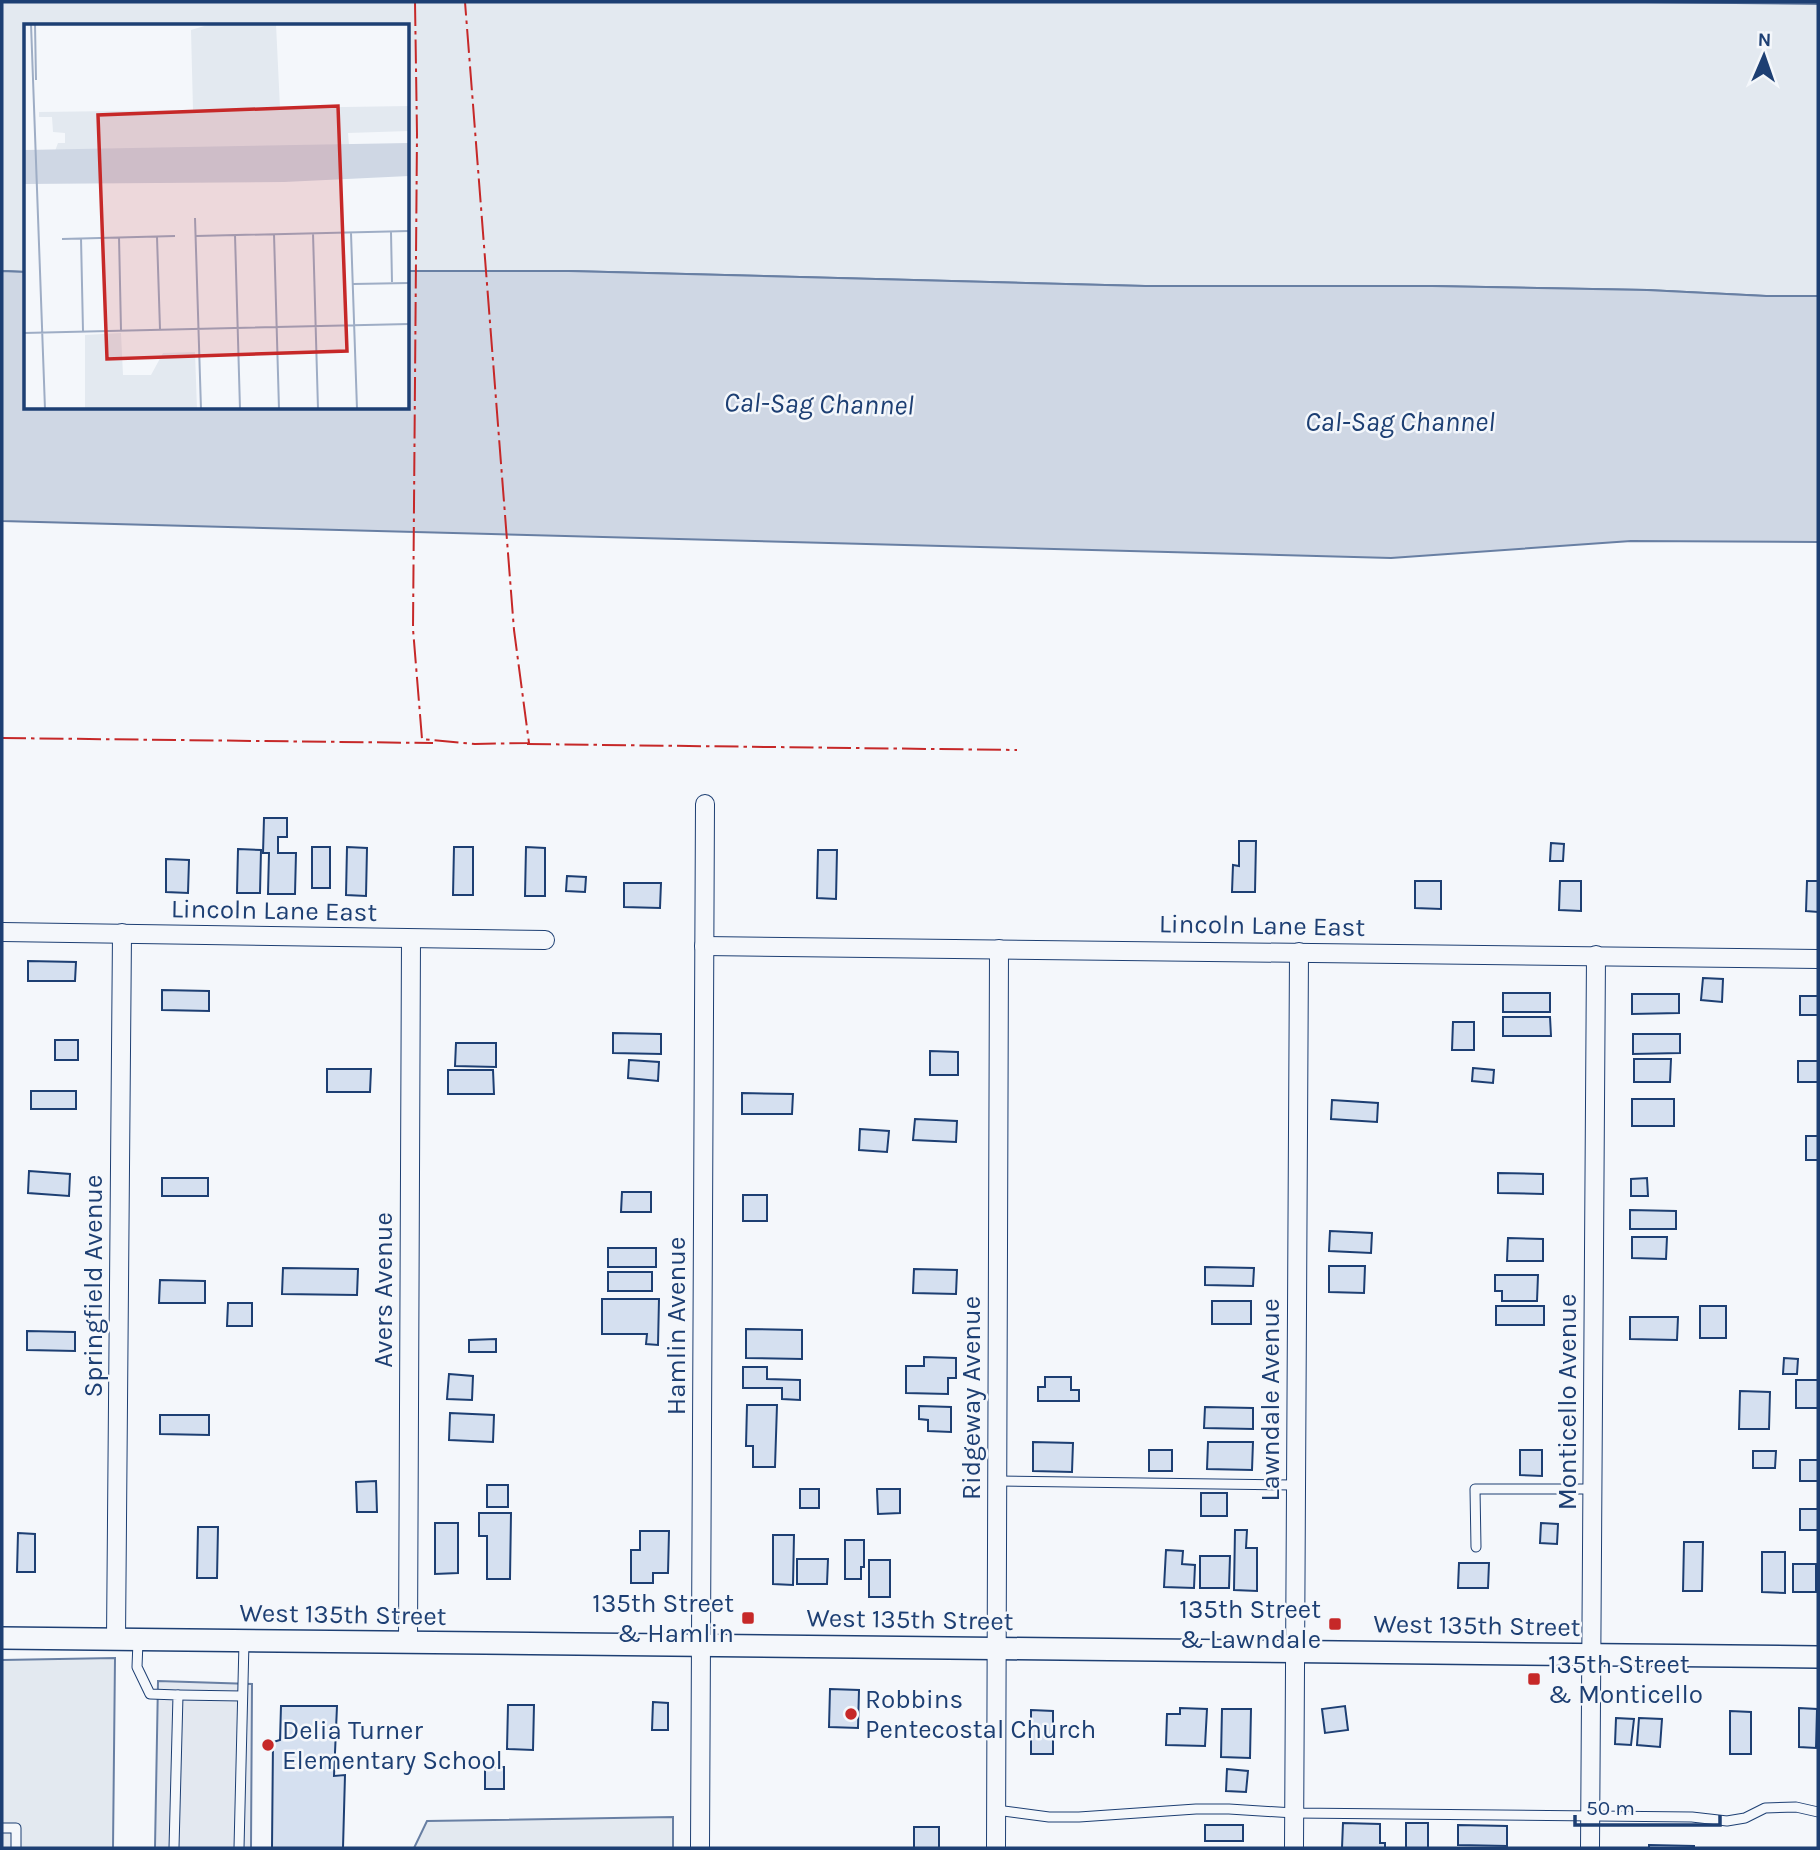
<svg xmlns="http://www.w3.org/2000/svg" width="1820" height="1850" viewBox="0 0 1820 1850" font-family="Karla,sans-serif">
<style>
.green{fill:#e3e9f0;stroke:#687fa3;stroke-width:2}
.parking{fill:#e3e8f0;stroke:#687fa3;stroke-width:2}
.water{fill:#cfd7e4;stroke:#687fa3;stroke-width:2}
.building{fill:#d5e0f0;stroke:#1d3f73;stroke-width:2}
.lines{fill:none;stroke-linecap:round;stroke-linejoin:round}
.service-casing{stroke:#1d3f73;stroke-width:11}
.minor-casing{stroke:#1d3f73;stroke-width:20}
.tertiary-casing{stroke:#1d3f73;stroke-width:24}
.service{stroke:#f4f7fb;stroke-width:9}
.minor{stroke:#f4f7fb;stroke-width:18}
.tertiary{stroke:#f4f7fb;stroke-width:21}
.power{stroke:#c62828;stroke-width:2;stroke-dasharray:24 5 3.5 5;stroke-linecap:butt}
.poi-dot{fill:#c62828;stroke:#f4f7fb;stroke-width:2.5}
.labels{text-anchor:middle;stroke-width:5;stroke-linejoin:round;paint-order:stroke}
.street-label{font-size:26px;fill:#1d3f73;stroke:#f4f7fb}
.poi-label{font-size:26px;fill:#1d3f73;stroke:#f4f7fb;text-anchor:start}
.water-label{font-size:28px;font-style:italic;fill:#1d3f73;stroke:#f4f7fb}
.inset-road{fill:none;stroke:#9eadc5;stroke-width:2}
.view{fill:#c62828;fill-opacity:0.15;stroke:#c62828;stroke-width:3.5}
.inset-edge{fill:none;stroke:#1d3f73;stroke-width:3.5}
</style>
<rect width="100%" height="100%" fill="#f4f7fb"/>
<g class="green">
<polygon points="2,2 1645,2 1818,4 1818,296 1766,296 1647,290 1432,286 1145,286 569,271 408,271 408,26 26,26 26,272 2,271"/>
<polygon points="115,1658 113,1848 2,1848 2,1660"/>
<polygon points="673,1817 673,1848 414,1848 427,1821"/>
</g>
<polygon class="parking" points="158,1681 252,1684 251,1848 155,1848"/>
<polygon class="water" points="2,271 26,272 26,408 408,408 408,271 569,271 1145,286 1432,286 1647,290 1766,296 1818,296 1818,542 1631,541 1391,558 2,521"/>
<g class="building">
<polygon points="264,818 287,818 287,837 278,837 278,853 296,853 295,894 268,894 269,853 263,853"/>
<polygon points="1239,841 1256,841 1255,892 1232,892 1233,865 1239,866"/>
<polygon points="1551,843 1564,844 1563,861 1550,861"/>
<rect x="312" y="847" width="18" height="41"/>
<polygon points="347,847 367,848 366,896 346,895"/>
<polygon points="454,847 473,847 473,895 453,895"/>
<polygon points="526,847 545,848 545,896 525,896"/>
<polygon points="238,849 261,850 260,893 237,893"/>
<polygon points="818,850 837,850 836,899 817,898"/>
<polygon points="166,859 189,860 188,893 166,892"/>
<polygon points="567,876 586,877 585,892 566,891"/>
<polygon points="1415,881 1441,881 1441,909 1415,908"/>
<polygon points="1560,881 1581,881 1581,911 1559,910"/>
<polygon points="1807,881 1818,881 1818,912 1806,911"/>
<polygon points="624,883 661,883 660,908 624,907"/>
<polygon points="28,961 76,962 75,981 28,981"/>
<polygon points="1703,978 1723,979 1722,1002 1701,1000"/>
<polygon points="162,990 209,991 209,1011 162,1010"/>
<rect x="1503" y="993" width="47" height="19"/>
<polygon points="1632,994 1679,994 1679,1013 1632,1014"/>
<rect x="1800" y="996" width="18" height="19"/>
<polygon points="1503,1017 1550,1017 1551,1036 1503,1036"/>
<polygon points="1453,1022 1474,1022 1474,1050 1452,1050"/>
<polygon points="613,1033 661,1034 661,1054 613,1053"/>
<polygon points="1633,1034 1680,1034 1680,1053 1633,1054"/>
<rect x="55" y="1040" width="23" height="20"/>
<polygon points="456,1043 496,1043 496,1067 455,1066"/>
<polygon points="930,1051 958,1052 958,1075 930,1075"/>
<polygon points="1634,1059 1671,1059 1670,1082 1634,1082"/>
<polygon points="629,1060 659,1062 658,1081 628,1078"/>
<rect x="1798" y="1061" width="20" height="21"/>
<polygon points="1473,1068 1494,1070 1493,1083 1472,1081"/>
<polygon points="327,1069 371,1069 370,1092 327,1092"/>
<polygon points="448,1070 493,1070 494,1094 448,1094"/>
<rect x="31" y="1091" width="45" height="18"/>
<polygon points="742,1093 793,1094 792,1114 742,1114"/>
<rect x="1632" y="1099" width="42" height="27"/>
<polygon points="1332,1100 1378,1103 1377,1122 1331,1119"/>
<polygon points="915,1119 957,1121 956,1142 913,1140"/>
<polygon points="860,1129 889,1131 887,1152 859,1150"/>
<rect x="1806" y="1136" width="12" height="24"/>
<polygon points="29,1171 70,1174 69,1196 28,1193"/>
<polygon points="1498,1173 1543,1174 1543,1194 1498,1193"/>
<rect x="162" y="1178" width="46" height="18"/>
<polygon points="1647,1178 1648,1196 1631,1196 1631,1179"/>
<polygon points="622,1192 651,1192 651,1212 621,1212"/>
<rect x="743" y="1195" width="24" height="26"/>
<polygon points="1630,1210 1676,1211 1676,1229 1630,1229"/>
<polygon points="1330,1231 1372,1233 1371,1253 1329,1251"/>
<polygon points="1632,1237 1667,1237 1666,1259 1632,1258"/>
<polygon points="1508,1238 1543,1239 1543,1261 1507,1261"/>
<rect x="608" y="1248" width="48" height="19"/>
<polygon points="1329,1266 1365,1266 1364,1293 1329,1292"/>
<polygon points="1205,1267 1254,1268 1253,1286 1205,1285"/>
<polygon points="283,1268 358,1269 357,1295 282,1294"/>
<polygon points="914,1269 957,1270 956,1294 913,1293"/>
<rect x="608" y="1272" width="44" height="19"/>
<polygon points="1495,1275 1538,1275 1537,1301 1502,1301 1502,1291 1495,1291"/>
<polygon points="160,1280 205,1281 205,1303 159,1303"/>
<polygon points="602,1299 659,1299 658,1345 646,1344 647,1334 602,1334"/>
<rect x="1212" y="1301" width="39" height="23"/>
<polygon points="228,1303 252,1303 252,1326 227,1326"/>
<rect x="1496" y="1306" width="48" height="19"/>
<rect x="1700" y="1306" width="26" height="32"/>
<polygon points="1630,1317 1678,1317 1677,1340 1630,1339"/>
<polygon points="746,1329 802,1330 802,1359 746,1358"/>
<polygon points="27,1331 75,1332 75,1351 27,1350"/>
<polygon points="496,1339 496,1352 469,1352 469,1340"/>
<polygon points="924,1357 956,1358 956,1378 948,1378 948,1394 906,1393 906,1366 924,1366"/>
<polygon points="1784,1358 1798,1359 1797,1374 1783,1374"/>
<polygon points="743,1367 767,1367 767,1379 800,1380 800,1400 782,1399 782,1388 743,1388"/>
<polygon points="449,1374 473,1376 472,1400 447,1399"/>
<polygon points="1045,1377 1071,1377 1071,1390 1079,1390 1079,1401 1038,1401 1038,1387 1045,1387"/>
<rect x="1796" y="1380" width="22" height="28"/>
<polygon points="1740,1391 1770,1392 1769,1429 1739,1429"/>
<polygon points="747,1405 777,1405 775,1467 753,1467 753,1446 746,1446"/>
<polygon points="919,1406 951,1407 951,1432 928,1431 928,1420 919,1419"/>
<polygon points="1205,1407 1253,1408 1253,1429 1204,1428"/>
<polygon points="450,1413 494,1415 493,1442 449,1440"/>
<polygon points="160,1415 209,1415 209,1435 160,1434"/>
<polygon points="1033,1442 1073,1443 1072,1472 1033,1471"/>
<polygon points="1208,1442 1253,1442 1252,1470 1207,1469"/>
<rect x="1149" y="1450" width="23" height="21"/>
<polygon points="1520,1450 1542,1450 1542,1476 1520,1475"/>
<polygon points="1753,1451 1776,1451 1775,1468 1753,1468"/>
<rect x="1800" y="1460" width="18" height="21"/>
<polygon points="376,1481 377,1512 357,1512 356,1482"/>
<rect x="487" y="1485" width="21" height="22"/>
<rect x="800" y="1489" width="19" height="19"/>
<polygon points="877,1489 900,1489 900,1513 878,1514"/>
<rect x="1201" y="1493" width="26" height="23"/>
<rect x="1800" y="1509" width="18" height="21"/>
<polygon points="479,1513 511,1513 510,1579 487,1579 487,1536 479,1536"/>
<polygon points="435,1523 458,1523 458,1573 435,1574"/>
<polygon points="1541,1523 1558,1524 1557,1544 1540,1543"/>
<polygon points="198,1527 218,1527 217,1578 197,1578"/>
<polygon points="1235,1530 1247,1530 1246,1548 1257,1548 1257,1591 1234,1590"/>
<polygon points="640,1531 669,1531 668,1573 653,1573 653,1583 631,1583 631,1550 640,1550"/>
<polygon points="18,1533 35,1534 35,1572 17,1572"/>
<polygon points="773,1535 794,1535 793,1585 773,1584"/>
<polygon points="845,1540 864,1540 864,1567 861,1567 861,1579 845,1579"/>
<polygon points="1684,1542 1703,1542 1702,1591 1683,1591"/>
<polygon points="1166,1550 1183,1551 1182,1564 1195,1565 1194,1588 1164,1587"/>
<polygon points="1762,1552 1785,1552 1785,1593 1762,1592"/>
<polygon points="1200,1556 1230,1556 1229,1588 1200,1588"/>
<polygon points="797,1559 828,1559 827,1584 797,1584"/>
<rect x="869" y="1560" width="21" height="37"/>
<polygon points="1459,1563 1489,1563 1488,1588 1458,1588"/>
<rect x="1793" y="1564" width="23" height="28"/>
<polygon points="830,1689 859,1690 858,1728 829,1727"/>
<polygon points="653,1702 668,1703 668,1730 652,1730"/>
<polygon points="508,1705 534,1705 533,1750 507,1749"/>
<polygon points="281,1706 337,1706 334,1776 345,1775 343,1848 272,1848 273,1742 280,1740"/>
<polygon points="1345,1706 1348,1730 1325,1733 1322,1709"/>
<polygon points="1180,1708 1207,1709 1205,1746 1166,1745 1167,1714 1180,1714"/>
<polygon points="1799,1708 1817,1709 1816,1748 1799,1747"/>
<polygon points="1222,1709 1251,1709 1250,1758 1221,1757"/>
<polygon points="1031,1710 1053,1711 1053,1754 1031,1754"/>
<polygon points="1730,1711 1751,1712 1751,1754 1730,1754"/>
<polygon points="1616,1718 1634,1719 1631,1745 1615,1744"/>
<polygon points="1639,1718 1662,1719 1660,1747 1637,1745"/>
<rect x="485" y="1767" width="19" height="22"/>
<polygon points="1227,1769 1248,1771 1246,1792 1226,1791"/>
<polygon points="1343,1823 1380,1824 1380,1843 1385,1843 1385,1848 1342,1848"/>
<rect x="1406" y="1823" width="22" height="25"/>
<rect x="1205" y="1825" width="38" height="16"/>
<polygon points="1458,1825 1507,1826 1507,1846 1458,1845"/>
<rect x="914" y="1827" width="25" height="21"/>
<polygon points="1649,1845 1694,1846 1694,1848 1649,1848"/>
</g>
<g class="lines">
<g class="service-casing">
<g id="service">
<polyline points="997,1481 1296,1485"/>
<polyline points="1476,1547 1475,1489 1593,1489"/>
<polyline points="138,1641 137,1667 150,1694 178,1695 174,1848"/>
<polyline points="178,1695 242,1696"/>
<polyline points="996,1810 1049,1817 1079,1817 1196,1809 1229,1809 1294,1813 1692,1817 1727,1821 1745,1818 1765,1808 1796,1807 1818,1812"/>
<polyline points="2,1828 16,1828 16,1848"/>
<polyline points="239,1848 244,1642"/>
</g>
</g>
<g class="minor-casing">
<g id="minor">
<polyline points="2,932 545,940"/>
<polyline points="704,946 1818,959"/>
<polyline points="116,1639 122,933"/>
<polyline points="408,1642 411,939"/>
<polyline points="700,1848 705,804"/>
<polyline points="996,1848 999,949"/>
<polyline points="1294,1848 1299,952"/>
<polyline points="1590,1848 1596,955"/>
</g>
</g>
<g class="tertiary-casing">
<polyline id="tertiary" points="2,1638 1818,1657"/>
</g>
<use href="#service" class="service"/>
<use href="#minor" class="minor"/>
<use href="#tertiary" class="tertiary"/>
<g class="power">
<polyline points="415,2 417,134 413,629 422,739 475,744 529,743 514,630 465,2"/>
<polyline points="2,738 433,743"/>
<polyline points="527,744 1017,750"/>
</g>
</g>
<g class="poi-dot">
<rect x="741" y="1611" width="14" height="14" rx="3.5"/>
<rect x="1328" y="1617" width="14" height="14" rx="3.5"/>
<rect x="1527" y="1672" width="14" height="14" rx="3.5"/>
<circle cx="851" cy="1714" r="7"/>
<circle cx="268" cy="1745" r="7"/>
</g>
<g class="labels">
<g class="street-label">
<text transform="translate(274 910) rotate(1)" y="9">Lincoln Lane East</text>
<text transform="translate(1262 925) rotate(1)" y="9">Lincoln Lane East</text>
<text transform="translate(93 1286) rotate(-90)" y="9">Springfield Avenue</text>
<text transform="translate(383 1290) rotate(-90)" y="9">Avers Avenue</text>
<text transform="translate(676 1326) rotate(-90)" y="9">Hamlin Avenue</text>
<text transform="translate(971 1398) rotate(-90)" y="9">Ridgeway Avenue</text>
<text transform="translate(1270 1400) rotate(-90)" y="9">Lawndale Avenue</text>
<text transform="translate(1567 1402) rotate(-90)" y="9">Monticello Avenue</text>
<text transform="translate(343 1614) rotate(1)" y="9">West 135th Street</text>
<text transform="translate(910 1619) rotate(1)" y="9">West 135th Street</text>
<text transform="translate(1477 1625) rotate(1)" y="9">West 135th Street</text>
</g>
<g class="poi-label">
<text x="734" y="1612" text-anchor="end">135th Street<tspan x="734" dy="30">&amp; Hamlin</tspan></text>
<text x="1321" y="1618" text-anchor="end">135th Street<tspan x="1321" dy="30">&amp; Lawndale</tspan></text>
<text x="1548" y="1673">135th Street<tspan x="1548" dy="30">&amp; Monticello</tspan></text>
<text x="865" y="1708">Robbins<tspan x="865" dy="30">Pentecostal Church</tspan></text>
<text x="282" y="1739">Delia Turner<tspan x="282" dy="30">Elementary School</tspan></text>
</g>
<g class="water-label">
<text transform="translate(819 403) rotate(1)" y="10">Cal-Sag Channel</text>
<text x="1400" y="431">Cal-Sag Channel</text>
</g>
</g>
<g transform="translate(24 24)">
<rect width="385" height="385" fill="#f4f7fb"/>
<path d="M187,0h65l4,84 129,-2v25l-61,2 1,12 -294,6 3,-8h7v-10l-12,-1 -1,-15h-13v-5l154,-2 -2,-80zM97,309l2,42h28l12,-22 32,-1 2,57 -112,-1v-73z" fill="#e3e9f0"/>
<path d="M385,119v33l-125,6 -260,2v-34z" fill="#cfd7e4"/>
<path class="inset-road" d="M7,0l14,385M11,0l1,56M171,194l6,191M367,208l1,50M289,209l5,176M327,209l6,176M250,210l5,175M211,211l5,174M172,212l213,-5M95,213l2,93M133,213l3,92M57,214l2,93M38,215l113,-3M329,260l56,-1M0,309l385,-9"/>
<path class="view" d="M314,82l9,245 -240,8 -9,-244z"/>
<rect width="385" height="385" class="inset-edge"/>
</g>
<rect width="1820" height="1850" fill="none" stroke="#1d3f73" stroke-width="7"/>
<g transform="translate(1764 56) rotate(2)" stroke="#f4f7fb" stroke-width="5" paint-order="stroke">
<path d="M0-5L12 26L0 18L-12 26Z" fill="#1d3f73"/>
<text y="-10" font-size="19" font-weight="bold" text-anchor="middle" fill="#1d3f73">N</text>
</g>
<path d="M1575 1815v10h145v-10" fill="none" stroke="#1d3f73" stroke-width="3.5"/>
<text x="1586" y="1815" font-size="21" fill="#1d3f73" stroke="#f4f7fb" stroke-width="5" paint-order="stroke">50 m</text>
</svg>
